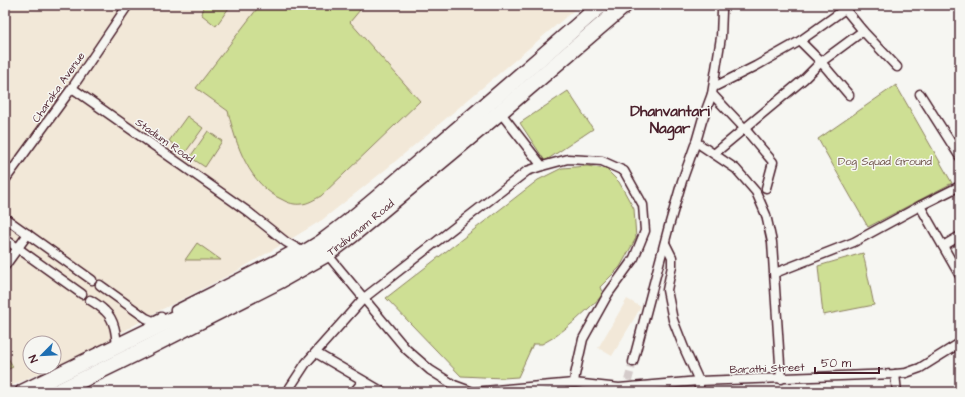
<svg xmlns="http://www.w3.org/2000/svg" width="965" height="397" viewBox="0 0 965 397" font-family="'Architects Daughter',sans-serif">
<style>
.built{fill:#f2e8d8}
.green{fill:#cedf94;stroke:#8c7f60}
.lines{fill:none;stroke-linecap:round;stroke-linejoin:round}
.street-tunnel{stroke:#d4cbca;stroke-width:8;stroke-dasharray:8 4;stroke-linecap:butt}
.street-casing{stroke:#4a1f2b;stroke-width:11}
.highway-casing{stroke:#4a1f2b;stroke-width:18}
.street{stroke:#f6f6f2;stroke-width:8}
.highway{stroke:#f6f6f2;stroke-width:15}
.labels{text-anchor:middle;stroke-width:3;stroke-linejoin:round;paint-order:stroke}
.street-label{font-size:11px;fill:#4a1f2b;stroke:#f6f6f2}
.park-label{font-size:11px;fill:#6b4f45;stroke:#f6f6f2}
.district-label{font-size:15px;font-weight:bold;fill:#4a1f2b;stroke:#f6f6f2}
</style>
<rect width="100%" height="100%" fill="#f6f6f2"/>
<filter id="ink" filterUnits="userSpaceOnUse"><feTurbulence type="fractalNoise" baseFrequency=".025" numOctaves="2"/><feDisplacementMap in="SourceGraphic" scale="8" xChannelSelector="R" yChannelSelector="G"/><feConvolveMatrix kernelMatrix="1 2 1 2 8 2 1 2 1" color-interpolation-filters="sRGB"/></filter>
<g filter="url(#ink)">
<g class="built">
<polygon points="5,5 580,5 385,170 322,220 286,242 235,272 153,314 99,346 54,367 54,343 30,343 30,367 53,367 5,389"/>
<polygon points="627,299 641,307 612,356 598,348"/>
</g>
<g class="green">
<polygon points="203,5 231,5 216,26 202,15"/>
<path d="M260,5h94l6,5 -10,12 70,79 -99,95c-6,3 -13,8 -20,8 -6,1 -13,-1 -18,-4 -34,-15 -47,-55 -55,-89l-32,-23z"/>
<polygon points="896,85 952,183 868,227 818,139"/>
<polygon points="568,91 593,129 545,161 520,123"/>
<polygon points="187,116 203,128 185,153 169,141"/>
<polygon points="208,131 222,141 205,167 190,157"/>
<polygon points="587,166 606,169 619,182 634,209 636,238 620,267 600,287 603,295 575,321 556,336 542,344 533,344 518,377 503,378 461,376 386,298 538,180 562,168"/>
<polygon points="197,243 221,260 185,260"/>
<polygon points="863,253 874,305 823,315 818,266"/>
<polygon points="5,352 13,367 5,371"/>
</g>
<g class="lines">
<polyline class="street-tunnel" points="625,392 633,362"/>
<g class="street-casing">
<g id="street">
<polyline points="845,9 863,31 897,67"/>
<polyline points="800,41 821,62 849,95"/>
<polyline points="714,87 756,66 800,41 845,9 850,5"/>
<polyline points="72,88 247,211 286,242 305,253"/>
<polyline points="712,94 745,129 773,162 766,188"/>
<polyline points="920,94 960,157"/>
<polyline points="500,112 542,166"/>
<polyline points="696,142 736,169 756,192 766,215 772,242 781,379"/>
<polyline points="714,154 804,79 821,62 863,31"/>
<polyline points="5,180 72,88 128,5"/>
<polyline points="920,206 960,276"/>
<polyline points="5,218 92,280"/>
<polyline points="5,239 82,294"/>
<polyline points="665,243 672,257 672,266 667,290 673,320 684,348 699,381 699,392"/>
<polyline points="943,246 960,236"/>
<polyline points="327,254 406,349 430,370 454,385 473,392 574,383 619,388 699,381 895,374 906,373 920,368 960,343"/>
<polyline points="5,266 28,234"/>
<polyline points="775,273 854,242 920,206 960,186"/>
<polyline points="100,285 146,318 153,321 161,317"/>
<path d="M90,300c5,3 11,7 15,11 10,9 11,23 12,36"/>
<polyline points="175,310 276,259 296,248"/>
<polyline points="316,353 383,392"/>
<polyline points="633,362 669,226 682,181 696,142 702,121 712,94 721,37 722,11 721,5"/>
<polyline points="895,374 897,392"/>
<polyline points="287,392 306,363 364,298 527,171 542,166 568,159 602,161 624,171 643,205 645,231 634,258 608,294 583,339 575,375 574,383"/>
<polyline points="354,392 363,381"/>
</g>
</g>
<g class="highway-casing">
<g id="highway">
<path d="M23,392l257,-125c14,-8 28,-16 42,-25 36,-26 69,-56 103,-85 59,-50 118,-101 176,-152"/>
<path id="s1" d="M57,392l90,-44 134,-68 46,-26 25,-19 148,-123 125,-107"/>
</g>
</g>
<use href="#street" class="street"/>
<use href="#highway" class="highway"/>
</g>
</g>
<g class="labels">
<g class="street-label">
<text transform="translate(58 87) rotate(-55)" y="4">Charaka Avenue</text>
<text transform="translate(165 140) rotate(35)" y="4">Stadium Road</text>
<text dy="4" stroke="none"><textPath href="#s1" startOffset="346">Tindivanam Road</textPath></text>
<text transform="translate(767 368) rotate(-2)" y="4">Barathi Street</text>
</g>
<g class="park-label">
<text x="885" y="165">Dog Squad Ground</text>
</g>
<g class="district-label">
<text x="670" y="116">Dhanvantari<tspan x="670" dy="17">Nagar</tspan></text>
</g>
</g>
<rect width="965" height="397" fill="none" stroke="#f6f6f2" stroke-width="20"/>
<rect x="10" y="10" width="945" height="377" fill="none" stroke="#4a1f2b" stroke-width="1.5" filter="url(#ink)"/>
<g transform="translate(42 355) rotate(246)"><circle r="19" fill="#f6f6f2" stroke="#b1a0a2"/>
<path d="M0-3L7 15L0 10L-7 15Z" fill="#1f6fb2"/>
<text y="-6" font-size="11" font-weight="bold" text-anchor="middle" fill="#4a1f2b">N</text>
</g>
<path d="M815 367v6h64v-6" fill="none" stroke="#4a1f2b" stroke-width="2"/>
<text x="821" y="367" font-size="12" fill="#4a1f2b" stroke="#f6f6f2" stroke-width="3" paint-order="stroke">50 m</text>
</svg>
